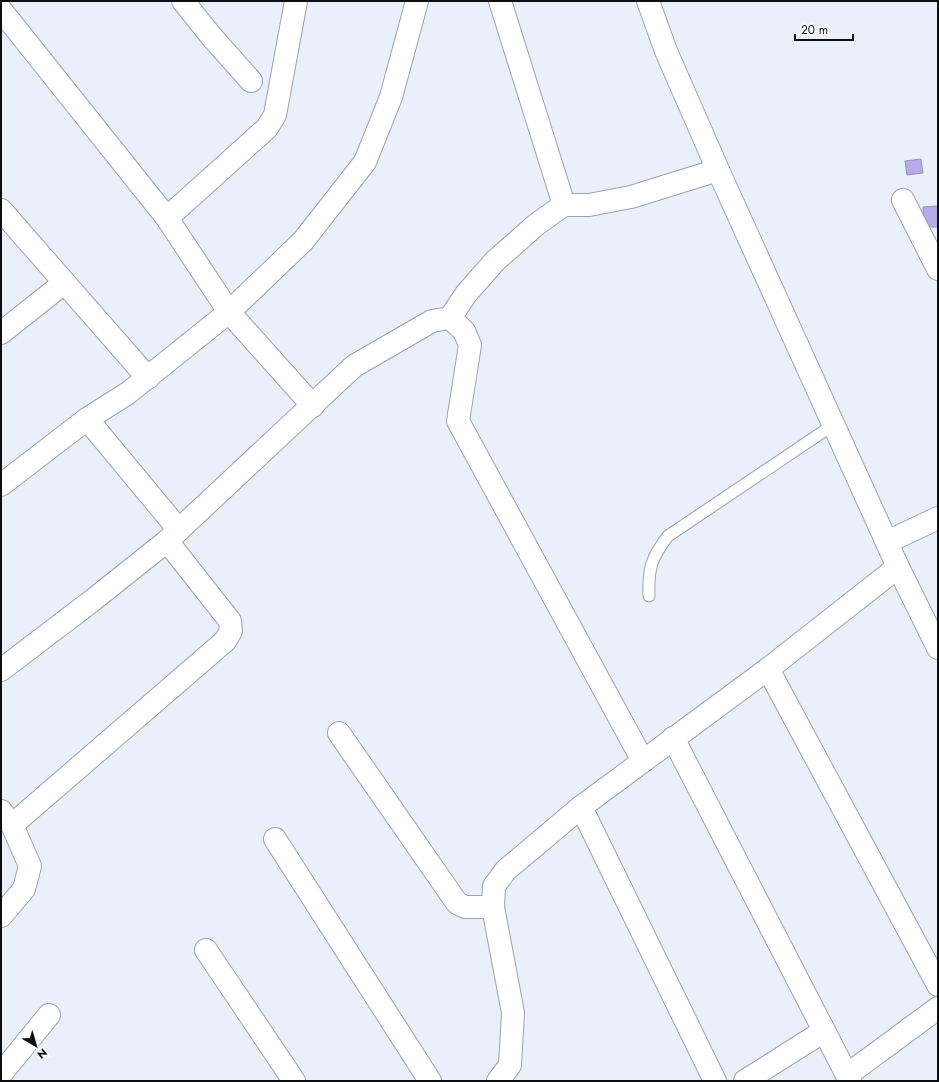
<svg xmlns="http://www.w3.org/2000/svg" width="939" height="1082" viewBox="0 0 939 1082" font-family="Jost,sans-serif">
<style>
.building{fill:#b7abee;stroke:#95949e}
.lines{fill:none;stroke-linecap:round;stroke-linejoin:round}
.service-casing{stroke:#9ca2ac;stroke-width:13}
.minor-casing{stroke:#9ca2ac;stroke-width:24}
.service{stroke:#fff;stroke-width:11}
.minor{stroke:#fff;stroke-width:22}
</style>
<rect width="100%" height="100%" fill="#eaf0fa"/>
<g class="building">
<polygon points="921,159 923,173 907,175 905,161"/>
<polygon points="938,206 938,227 924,227 923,207"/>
</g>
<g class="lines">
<g class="service-casing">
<path id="service" d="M649,596c-1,-27 2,-38 19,-60l165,-111"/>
</g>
<g class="minor-casing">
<g id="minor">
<polyline points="183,1 211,36 251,81"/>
<polyline points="500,1 564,205"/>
<polyline points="648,1 666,51 718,170 898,567 938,648"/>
<polyline points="1,10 167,218 229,312 313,406"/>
<polyline points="903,200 938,269"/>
<polyline points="1,210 148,378"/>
<polyline points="167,218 267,128 275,115 296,1"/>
<polyline points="450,318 466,294 495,261 537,224 564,205 589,205 631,197 718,170"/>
<polyline points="1,333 64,283"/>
<polyline points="87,419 179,530"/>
<polyline points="1,485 87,419 128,393 229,312 303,241 365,162 391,97 417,1"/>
<polyline points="887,542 938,518"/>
<polyline points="768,669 938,985"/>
<polyline points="1,670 93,600 167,541 354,366 432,321 450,318 464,331 470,345 458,421 643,761"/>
<polyline points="339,733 457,903 465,907 493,907"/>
<polyline points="673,738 850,1081"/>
<polyline points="581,807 715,1081"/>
<polyline points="1,811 12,825 30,866 24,889 1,916"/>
<polyline points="12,825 225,641 231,631 230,621 167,541"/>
<polyline points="275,839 430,1081"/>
<polyline points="206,950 294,1081"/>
<polyline points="1,1074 49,1015"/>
<polyline points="847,1075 938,1008"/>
<polyline points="498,1081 510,1065 513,1013 493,907 494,886 506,870 581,807 768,669 898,567"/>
<polyline points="745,1081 824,1031"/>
</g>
</g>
<use href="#service" class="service"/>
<use href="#minor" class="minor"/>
</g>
<rect width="939" height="1082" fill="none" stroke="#0c0e11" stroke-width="4"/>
<g transform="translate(36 1046) rotate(142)" stroke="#fdfdfd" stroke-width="3" paint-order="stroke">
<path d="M0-3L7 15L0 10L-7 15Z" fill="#0c0e11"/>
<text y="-6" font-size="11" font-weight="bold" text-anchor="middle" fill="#0c0e11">N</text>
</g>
<path d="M795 34v6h58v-6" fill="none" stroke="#0c0e11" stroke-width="2"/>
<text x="801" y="34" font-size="12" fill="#0c0e11" stroke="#fdfdfd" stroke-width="3" paint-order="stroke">20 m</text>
</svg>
